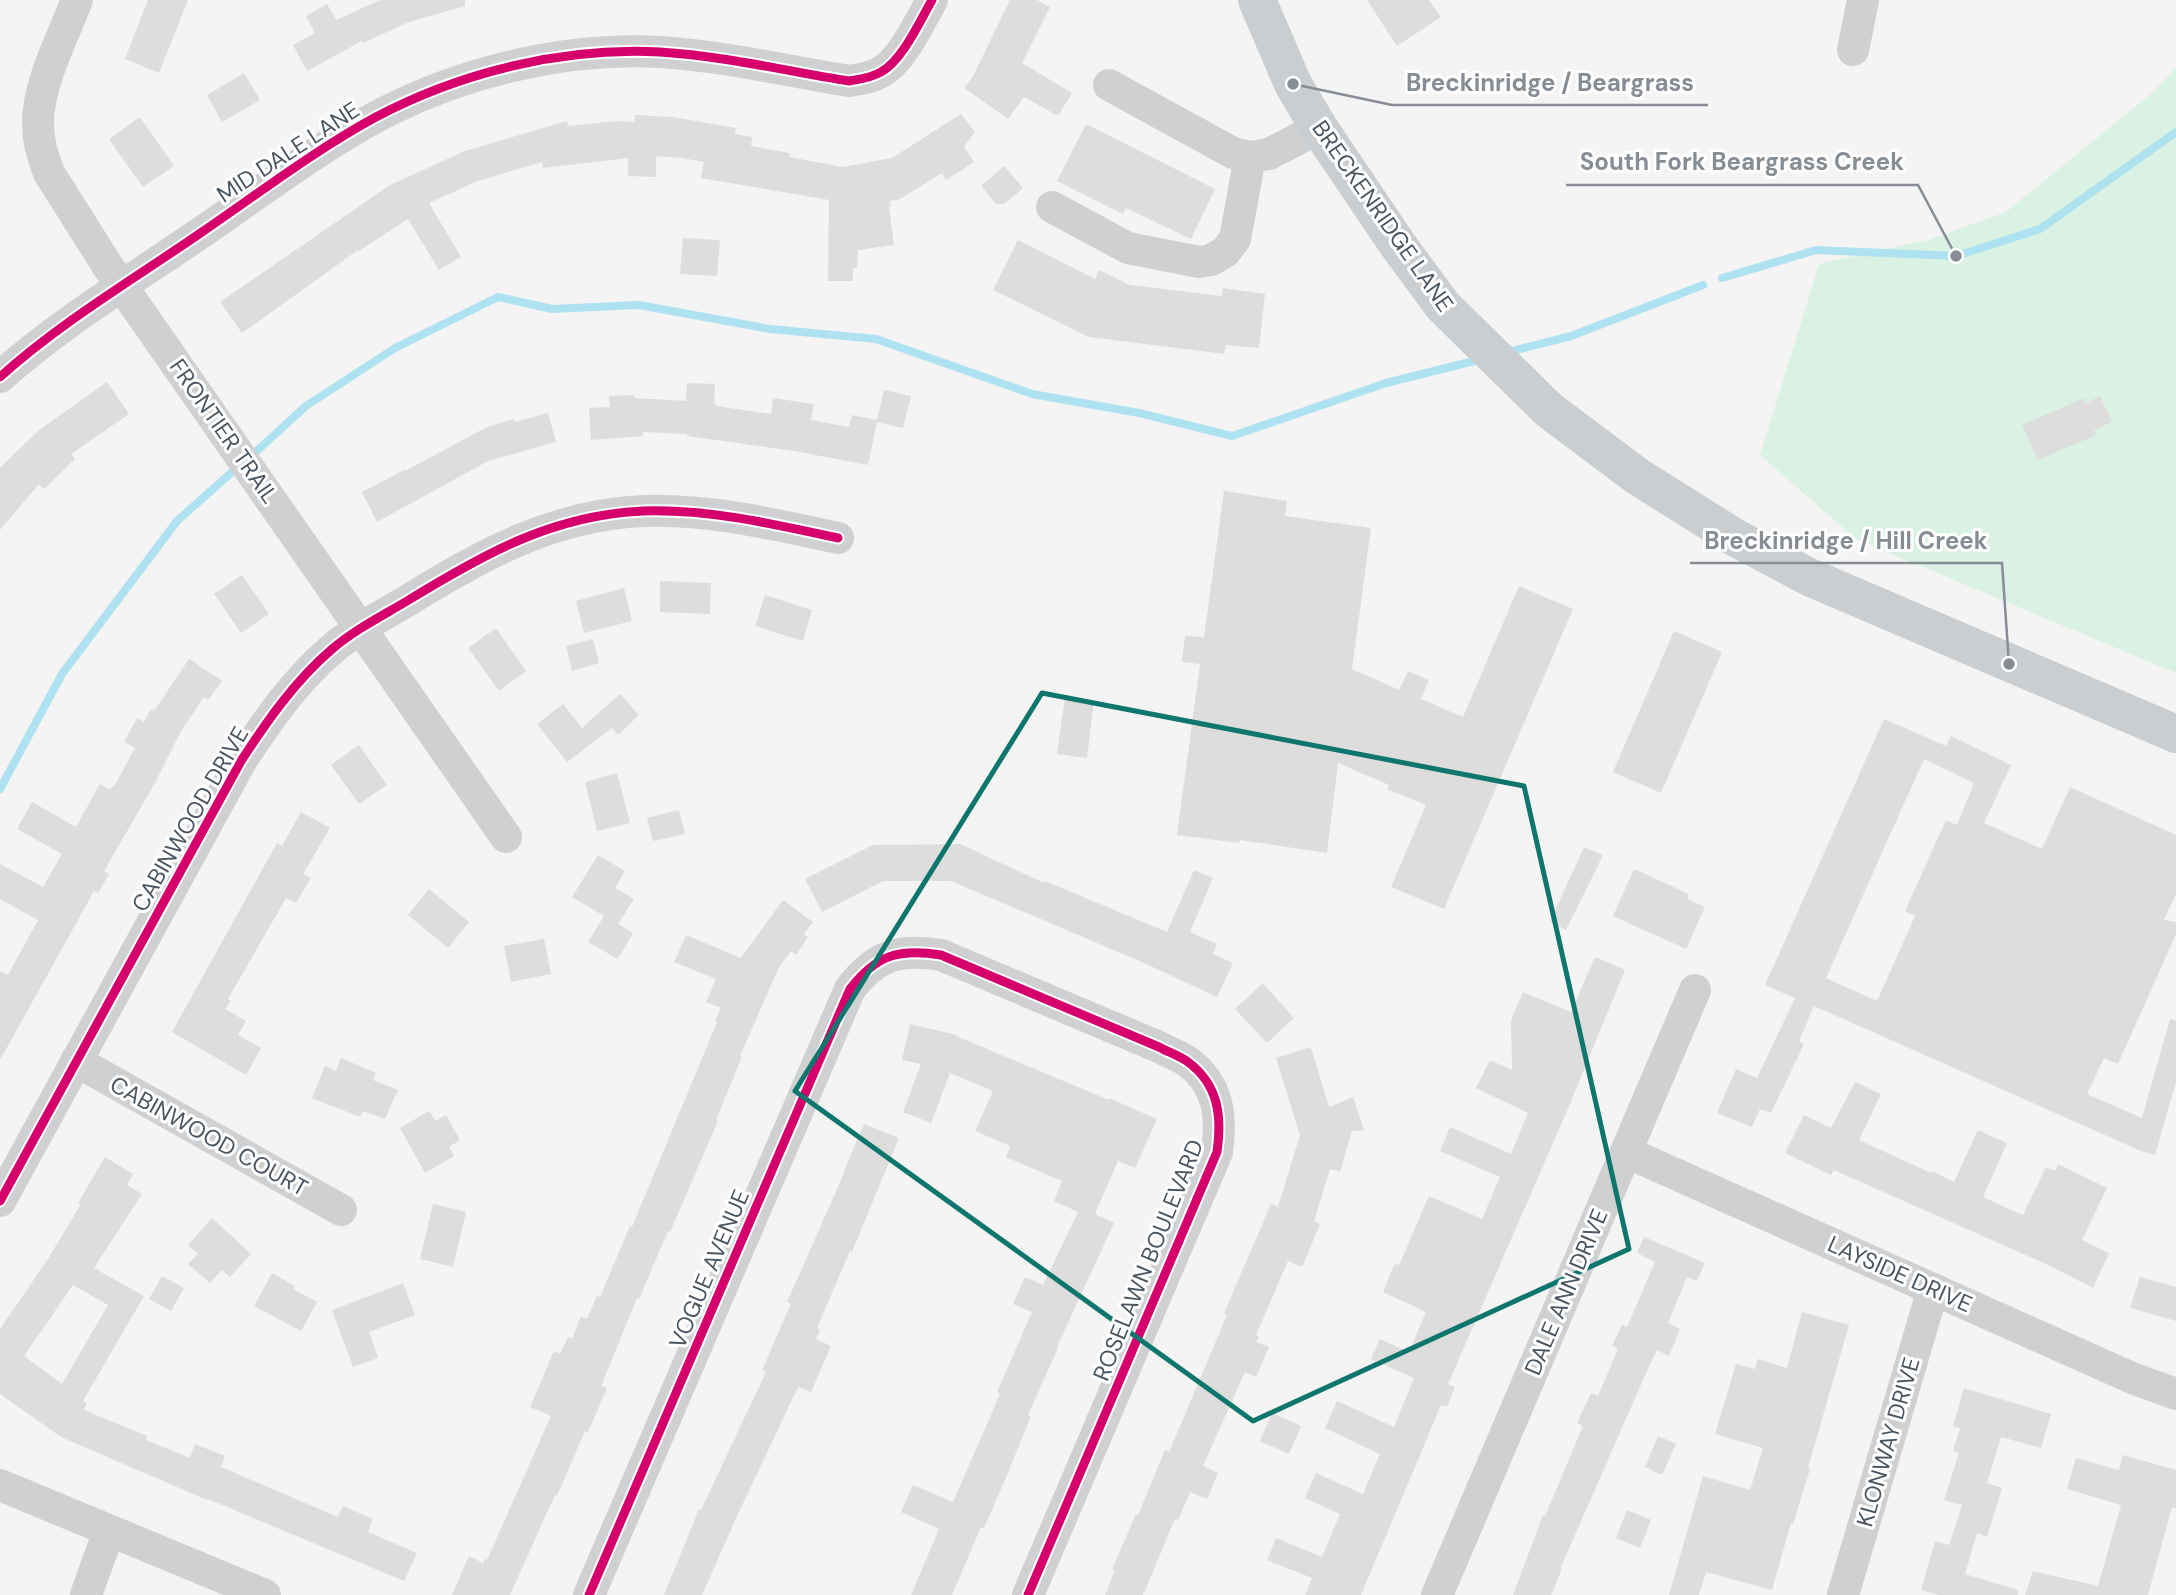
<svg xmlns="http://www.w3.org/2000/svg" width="2176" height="1595" viewBox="0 0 2176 1595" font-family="'DM Sans',sans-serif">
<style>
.green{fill:#d9f2e3}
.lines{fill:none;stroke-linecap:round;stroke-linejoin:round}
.stream{stroke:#aee2f0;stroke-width:8}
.building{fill:#ddddde;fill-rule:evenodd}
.minor{stroke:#ced0d2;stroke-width:32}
.primary{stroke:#caced1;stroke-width:38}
.cycleway-casing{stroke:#fff;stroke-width:13}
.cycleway{stroke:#d6006c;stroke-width:9}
.marked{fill:none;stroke:#0f766e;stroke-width:5;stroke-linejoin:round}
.labels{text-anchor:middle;stroke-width:6;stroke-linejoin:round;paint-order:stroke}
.street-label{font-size:23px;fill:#4a5661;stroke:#fff}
.leader{fill:none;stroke:#868d94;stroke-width:2.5}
.callout-dot{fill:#868d94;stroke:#fff;stroke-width:2.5}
.callout-label{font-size:24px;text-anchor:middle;font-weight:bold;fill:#868d94;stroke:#fff;stroke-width:6;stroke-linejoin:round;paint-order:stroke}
</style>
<rect width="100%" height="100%" fill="#f4f4f4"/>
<polygon class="green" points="2176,68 2176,673 1856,539 1760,455 1819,264 1928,240 2006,212 2152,93"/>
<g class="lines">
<g class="stream">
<polyline points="1722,278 1816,250 1956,256 2040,229 2176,132"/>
<polyline points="1508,352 1571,336 1703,285"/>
<polyline points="250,457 306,406 395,348 498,297 552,309 639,305 770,329 876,339 1032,394 1139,413 1232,436 1386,383 1482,359"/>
<polyline points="0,789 62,674 177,521 240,465"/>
</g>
</g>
<g class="building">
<polygon points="148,0 188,0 159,73 125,59"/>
<polygon points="380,0 465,0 465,6 409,22 363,43 362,41 307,71 293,45 315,33 306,16 327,4 336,20"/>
<polygon points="1010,0 1037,0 1050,7 1022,63 1072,93 1058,116 1024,97 1008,119 964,88 973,76"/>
<polygon points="1367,0 1429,0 1441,17 1397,46"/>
<polygon points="244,73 260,100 222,122 207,95"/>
<polygon points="961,114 975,132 964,147 974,162 946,180 942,173 900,199 890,201 891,206 889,207 894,245 858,250 857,268 853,268 853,281 828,281 829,200 701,178 704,162 682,158 656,156 656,177 628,176 628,158 543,168 542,162 478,181 429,203 461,257 439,270 408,219 359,251 358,250 242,333 220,302 390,185 465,151 567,121 568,126 617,121 635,122 635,115 673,117 736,128 735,134 752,137 751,146 790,153 789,157 843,167 892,158"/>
<polygon points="140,117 174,166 143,187 109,139"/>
<polygon points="1086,124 1215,189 1191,239 1126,208 1123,214 1057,181"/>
<polygon points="1004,166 1023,188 1004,204 996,204 981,186"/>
<polygon points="683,238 720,240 717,276 680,274"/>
<polygon points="1018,240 1095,279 1099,270 1130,285 1222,296 1223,288 1265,294 1259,348 1226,345 1224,354 1089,337 993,290"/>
<polygon points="107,382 129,414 71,454 75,459 44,489 39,484 0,530 0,468 39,430"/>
<polygon points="687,383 715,384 714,403 716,403 716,406 771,414 773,398 814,404 811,420 849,427 852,415 877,420 884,390 911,396 903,428 877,422 868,465 794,451 687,436 687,434 643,432 643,436 591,440 589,408 610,407 609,396 634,395 634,398 686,401"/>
<polygon points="2100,396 2112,422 2094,430 2096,435 2038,460 2022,425 2084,398 2086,403"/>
<polygon points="548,413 556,442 488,461 377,522 362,492 406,469 407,470 487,427 514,419 515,422"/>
<polygon points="1224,491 1287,501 1285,516 1371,528 1352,669 1399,690 1408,671 1429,680 1421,699 1463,717 1519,586 1573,609 1444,909 1391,887 1426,805 1387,789 1389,785 1338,763 1327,853 1240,840 1239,843 1177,835 1200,664 1182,662 1185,636 1204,637"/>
<polygon points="242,575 269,614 241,633 214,594"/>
<polygon points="660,581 711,583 710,614 660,612"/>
<polygon points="624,588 632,621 584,633 576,601"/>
<polygon points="765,595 812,610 803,641 755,626"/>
<polygon points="496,628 526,671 499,691 468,648"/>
<polygon points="1674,631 1722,652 1661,793 1613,772"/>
<polygon points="593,639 599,663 572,671 566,646"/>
<polygon points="189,659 222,681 208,700 204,697 181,731 155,783 104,871 109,874 98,893 94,891 0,1060 0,971 8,975 38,920 0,899 0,864 43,887 62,854 17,829 32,802 76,827 100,784 110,790 116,783 135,748 124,742 137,718 144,722 151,709 154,711"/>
<polygon points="620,694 639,715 618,735 612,728 567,762 537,724 563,704 582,728"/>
<polygon points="1065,697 1094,701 1087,758 1057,754"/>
<path d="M1884,719l62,27 5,-10 60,29 -27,58 58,26 28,-62 106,48v59l-12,26 12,2v12l-58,130 -14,-6 -17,36 55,24 28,-99 6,1v62l-21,73 -14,-4 -327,-145 -15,35 5,3 -33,69 -11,-4 -8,18 -35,-14 19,-44 21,9 38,-80 -30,-13zM1924,759l50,24 -17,42 -11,-5 -41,91 10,5 -38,85 -51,-23z"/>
<polygon points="359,745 387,785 359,804 331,765"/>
<polygon points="617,773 630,823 597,831 585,782"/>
<polygon points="679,810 685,834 653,841 647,818"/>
<polygon points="301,812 330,828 303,874 311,878 296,903 286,898 228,999 231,1001 225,1009 246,1021 238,1035 261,1048 246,1075 172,1032 277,843 282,846"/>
<polygon points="960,844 1044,883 1045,881 1167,932 1194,870 1213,878 1190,932 1217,944 1213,954 1233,963 1217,997 1144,963 951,881 883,881 822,912 805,879 873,845"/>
<polygon points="1584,847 1603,855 1566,930 1550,922"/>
<polygon points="598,855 625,871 615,888 634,899 618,924 633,933 618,959 588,942 604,916 572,897"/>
<polygon points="1634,869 1689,894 1687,899 1705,907 1686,949 1613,916"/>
<polygon points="429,889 469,922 448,948 408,915"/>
<polygon points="783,900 813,922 804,934 808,937 796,955 791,951 778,969 740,1056 742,1057 716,1120 718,1121 670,1232 668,1231 639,1299 637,1298 601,1386 607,1388 588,1432 585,1431 557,1496 555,1495 510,1595 452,1595 469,1556 483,1563 485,1559 487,1560 551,1416 530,1407 554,1351 560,1354 568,1337 572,1339 581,1316 587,1319 597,1296 600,1297 630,1226 632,1227 717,1022 715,1021 721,1008 706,1002 716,979 674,962 686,935 741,958"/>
<polygon points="544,939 551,974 511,982 504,946"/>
<polygon points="1595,957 1625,970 1567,1111 1448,1384 1455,1387 1447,1407 1441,1405 1361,1595 1305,1595 1312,1578 1267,1560 1276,1538 1322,1557 1340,1514 1305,1498 1316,1473 1363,1494 1380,1454 1325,1428 1337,1401 1394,1427 1414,1378 1371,1359 1380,1339 1409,1352 1426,1312 1383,1292 1394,1265 1395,1264 1399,1265 1429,1196 1482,1219 1500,1177 1440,1151 1450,1127 1511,1154 1528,1113 1476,1088 1490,1060 1512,1070 1511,1020 1523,992 1571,1012"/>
<polygon points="1263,983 1294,1018 1267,1043 1235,1009"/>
<polygon points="910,1024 957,1035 956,1036 1109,1100 1109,1098 1157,1119 1135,1168 1118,1161 1095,1214 1114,1223 1057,1347 1058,1348 1028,1415 1031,1416 1005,1480 984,1528 981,1527 952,1595 911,1595 939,1529 901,1512 913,1485 953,1502 1000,1394 997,1392 1032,1312 1013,1304 1025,1277 1043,1285 1078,1212 1054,1201 1062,1181 1006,1157 1010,1146 975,1131 993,1091 950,1073 931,1123 903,1112 921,1064 902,1060"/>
<polygon points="1311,1047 1329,1107 1353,1097 1364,1130 1352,1131 1340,1172 1330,1169 1314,1221 1320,1224 1302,1267 1288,1261 1256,1335 1259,1337 1256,1342 1269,1347 1256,1377 1245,1372 1203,1466 1218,1473 1207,1499 1190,1492 1178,1520 1175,1519 1143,1595 1105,1595 1115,1570 1112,1569 1136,1514 1138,1515 1165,1450 1169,1452 1227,1315 1224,1313 1271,1204 1278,1207 1300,1135 1276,1058"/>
<polygon points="341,1058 376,1073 373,1080 398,1090 385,1119 363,1111 360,1117 312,1098 325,1066 336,1071"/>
<polygon points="1855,1082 1881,1094 1859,1140 1931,1173 1932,1171 1954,1182 1978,1130 2007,1143 1983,1197 2023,1215 2046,1167 2055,1171 2058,1164 2107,1188 2082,1240 2109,1253 2093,1288 2046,1264 1834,1170 1831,1175 1785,1153 1804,1115 1831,1128"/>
<polygon points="429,1111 435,1121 446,1115 460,1140 449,1147 454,1156 425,1173 400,1128"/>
<polygon points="864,1124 899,1138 852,1252 850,1251 817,1328 820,1330 816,1339 831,1346 811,1392 798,1387 737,1516 702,1595 664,1595 699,1509 701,1510 766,1372 762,1370 791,1304 787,1302 845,1171 844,1171"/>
<path d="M105,1157l28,17 -6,11 15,9 -48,74 50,28 -61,105 4,2 -3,7 63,26 -1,4 44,18 5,-14 30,12 -4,11 117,50 5,-11 30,13 -5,13 49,21 -13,28 -196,-82 -1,1 -146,-63 -61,-43v-65l46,-67 35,-58 -3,-1zM73,1285l35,20 -46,79 -38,-28z"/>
<polygon points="433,1204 466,1212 453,1267 420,1259"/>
<polygon points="212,1218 251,1254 230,1277 222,1270 210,1283 188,1264 198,1254 188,1245"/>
<polygon points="1644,1237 1705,1263 1697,1281 1687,1277 1668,1323 1680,1329 1669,1356 1657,1350 1647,1371 1560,1569 1562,1569 1551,1595 1513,1595 1543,1515 1545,1516 1583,1426 1577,1423 1591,1393 1598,1396 1618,1349 1612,1346 1622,1325 1627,1327 1655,1262 1637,1253"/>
<polygon points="272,1273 295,1286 293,1289 317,1302 301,1331 254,1306"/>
<polygon points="162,1276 184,1288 171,1311 149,1299"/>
<polygon points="2140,1277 2176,1287 2176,1321 2130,1308"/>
<polygon points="403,1283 415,1315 369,1332 378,1358 353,1367 332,1310"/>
<polygon points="1802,1312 1849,1325 1808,1468 1810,1469 1793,1524 1791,1523 1772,1590 1706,1572 1699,1595 1669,1595 1703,1476 1750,1490 1763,1448 1715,1434 1736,1364 1755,1369 1758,1359 1787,1368"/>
<polygon points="1964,1388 2051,1414 2041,1448 2001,1437 1987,1483 2002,1488 1987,1537 1977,1533 1965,1574 2018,1590 2018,1595 1939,1595 1921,1590 1935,1541 1949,1545 1962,1505 1944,1500 1959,1453 1953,1451 1960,1428 1953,1426"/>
<polygon points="1272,1413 1301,1426 1289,1454 1260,1441"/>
<polygon points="1658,1436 1676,1444 1662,1475 1645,1467"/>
<polygon points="2123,1455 2176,1470 2176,1508 2172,1507 2148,1595 2025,1595 2033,1571 2098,1586 2121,1505 2067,1489 2076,1458 2119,1470"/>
<polygon points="1627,1510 1651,1520 1640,1548 1616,1538"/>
</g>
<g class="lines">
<g class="minor">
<path d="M77,0c-14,37 -40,85 -39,125 0,16 5,33 11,48l58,92 399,572"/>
<polyline points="1853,50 1863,0"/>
<polyline points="1109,85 1233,153 1250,157 1269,154 1319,128"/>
<polyline points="1052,207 1128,248 1199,262 1211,260 1225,252 1235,239 1250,157"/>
<path d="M0,377c61,-55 134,-98 202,-145 57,-39 112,-81 172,-114 86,-46 189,-71 286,-66 63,4 127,19 189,29 11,-2 22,-3 32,-9 21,-11 39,-51 51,-72"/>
<polyline points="76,1061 341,1210"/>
<polyline points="1626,1152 2132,1378 2176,1394"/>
<path d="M0,1201l241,-440c26,-40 54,-80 90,-111 23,-20 51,-34 76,-49 75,-46 145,-86 236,-90 67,-2 130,13 195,27"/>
<polyline points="0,1485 265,1595"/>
<polyline points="86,1595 109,1531"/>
<path d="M589,1595l261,-606c26,-34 49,-41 91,-34l218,92c9,5 21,9 29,15 31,23 34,55 29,90l-189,443"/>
<polyline points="1437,1595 1695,990"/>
<polyline points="1843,1595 1933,1289"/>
</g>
<polyline class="primary" points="1257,0 1293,84 1319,128 1398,245 1443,306 1549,410 1637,476 1734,537 1809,577 2176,734"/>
<g class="cycleway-casing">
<g id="cycleway">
<path d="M0,377c61,-55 134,-98 202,-145 57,-39 112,-81 172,-114 86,-46 189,-71 286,-66 63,4 127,19 189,29 11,-2 22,-3 32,-9 21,-11 39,-51 51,-72"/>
<path d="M0,1201l241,-440c26,-40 54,-80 90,-111 23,-20 51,-34 76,-49 75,-46 145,-86 236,-90 67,-2 130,13 195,27"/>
<path d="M589,1595l261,-606c26,-34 49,-41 91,-34l218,92c9,5 21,9 29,15 31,23 34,55 29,90l-189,443"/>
</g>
</g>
<use href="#cycleway" class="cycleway"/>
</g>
<path class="marked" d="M1042,693l482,93 105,463 -376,172 -458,-330z"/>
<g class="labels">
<g class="street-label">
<text transform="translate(288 152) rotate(-33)" y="8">MID DALE LANE</text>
<text transform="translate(1383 216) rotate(55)" y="8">BRECKENRIDGE LANE</text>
<text transform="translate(224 431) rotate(55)" y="8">FRONTIER TRAIL</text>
<text transform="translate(190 819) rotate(-60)" y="8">CABINWOOD DRIVE</text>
<text transform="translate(209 1136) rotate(29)" y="8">CABINWOOD COURT</text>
<text transform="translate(1148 1260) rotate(-68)" y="8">ROSELAWN BOULEVARD</text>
<text transform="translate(709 1269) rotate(-67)" y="8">VOGUE AVENUE</text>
<text transform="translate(1900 1274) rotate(24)" y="8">LAYSIDE DRIVE</text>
<text transform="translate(1566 1292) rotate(-67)" y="8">DALE ANN DRIVE</text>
<text transform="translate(1888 1442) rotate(-74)" y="8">KLONWAY DRIVE</text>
</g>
</g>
<path class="leader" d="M1293 84L1392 105H1708M1956 256L1918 185H1566M2009 664L2002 563H1690"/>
<g class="callout-dot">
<circle cx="1293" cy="84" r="7"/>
<circle cx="1956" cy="256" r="7"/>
<circle cx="2009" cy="664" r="7"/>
</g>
<g class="callout-label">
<text x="1550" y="91">Breckinridge / Beargrass</text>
<text x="1742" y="170">South Fork Beargrass Creek</text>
<text x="1846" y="549">Breckinridge / Hill Creek</text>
</g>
</svg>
